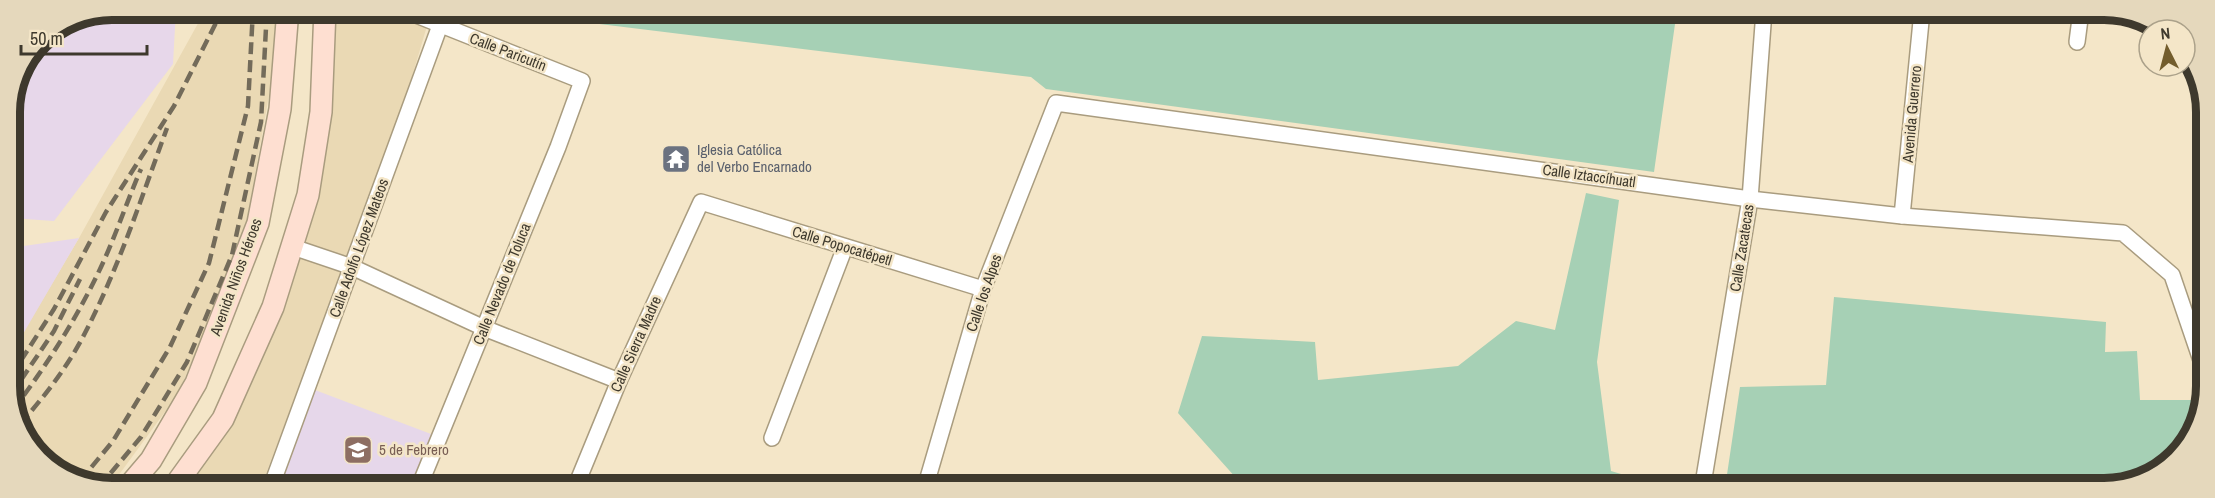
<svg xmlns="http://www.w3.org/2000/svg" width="2215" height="498" viewBox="0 0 2215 498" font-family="'Archivo Narrow',sans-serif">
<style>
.built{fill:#ead9b4}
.industrial{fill:#e7d7ea}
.education{fill:#e6d7ea}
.green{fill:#a6d0b5}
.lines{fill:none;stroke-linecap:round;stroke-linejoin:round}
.minor-casing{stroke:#a99c7f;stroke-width:18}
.secondary-casing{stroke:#a99c7f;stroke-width:24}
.minor{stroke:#fff;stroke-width:15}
.secondary{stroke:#fedfd1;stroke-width:21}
.rail{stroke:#736b5a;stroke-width:4.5;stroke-dasharray:12 6;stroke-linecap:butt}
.labels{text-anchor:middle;stroke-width:5;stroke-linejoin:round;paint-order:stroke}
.street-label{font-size:15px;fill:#3e392d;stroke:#f4e6c8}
.worship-label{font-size:15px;fill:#5b616d;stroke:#f4e6c8;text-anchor:start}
.education-label{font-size:15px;fill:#785e54;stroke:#f4e6c8;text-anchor:start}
.rim{fill:none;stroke:#3e392d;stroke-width:8}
</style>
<rect width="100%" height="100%" fill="#f4e6c8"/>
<g class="built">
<polygon points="206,9 276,9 272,78 244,237 178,394 110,487 92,487 39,459 11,407 11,353 79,238"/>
<polygon points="335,9 432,9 398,124 261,487 183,487 278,308"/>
</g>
<g class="industrial">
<polygon points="111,9 176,9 173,64 54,221 10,218 9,105 39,39 72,17"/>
<polygon points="79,238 23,334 11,353 10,248"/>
</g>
<polygon class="education" points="315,390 431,434 411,487 277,487"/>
<g class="green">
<polygon points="511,9 1677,10 1654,172 1046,89 1031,77 510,13"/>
<polygon points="1586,193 1619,200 1597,362 1611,471 1668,488 1245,488 1178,413 1202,336 1315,342 1318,380 1458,366 1516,321 1555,330"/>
<polygon points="1834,297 2106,322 2105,352 2137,351 2140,400 2204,400 2204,406 2171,463 2110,489 1725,488 1740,387 1826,385"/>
</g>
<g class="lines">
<g class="minor-casing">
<g id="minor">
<polyline points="401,9 582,81 558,147 419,487"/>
<polyline points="2077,42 2081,11"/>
<polyline points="1902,216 1922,11"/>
<polyline points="290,246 352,267 484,328 619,381"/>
<polyline points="772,438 845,247"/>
<polyline points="1703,484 1750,199 1764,11"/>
<polyline points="271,487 446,9"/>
<polyline points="575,488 619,381 701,202 983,289"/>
<polyline points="925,488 983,289 1056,103 1750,199 1902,216 2123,233 2172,275 2204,369"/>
</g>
</g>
<g class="secondary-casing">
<g id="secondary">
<polyline points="128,487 151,460 196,383 258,223 280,109 288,9"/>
<polyline points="174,487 223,419 273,307 308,195 321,112 325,9"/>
</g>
</g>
<use href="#minor" class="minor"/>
<use href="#secondary" class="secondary"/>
<g class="rail">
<polyline points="11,376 54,309 106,212 174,106 223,9"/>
<polyline points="11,395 54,331 80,279"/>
<path d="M13,410c34,-45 64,-92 88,-143 15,-32 26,-66 40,-98"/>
<path d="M20,424c25,-28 49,-59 66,-93 33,-64 56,-135 81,-203"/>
<polyline points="80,481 113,441 170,347 209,263 248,106 253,9"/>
<polyline points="99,487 141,437 187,362 232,255 261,122 267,9"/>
</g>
</g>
<defs>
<g id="temple-square" transform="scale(1.5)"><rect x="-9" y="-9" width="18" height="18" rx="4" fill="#6b7280" stroke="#f4e6c8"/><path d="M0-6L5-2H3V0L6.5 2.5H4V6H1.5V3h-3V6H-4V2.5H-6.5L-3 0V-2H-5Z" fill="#fff"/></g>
<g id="school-square" transform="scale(1.5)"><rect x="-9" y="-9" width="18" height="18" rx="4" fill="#8d6e63" stroke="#f4e6c8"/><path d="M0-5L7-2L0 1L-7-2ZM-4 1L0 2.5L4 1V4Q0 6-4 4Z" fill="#fff"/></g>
</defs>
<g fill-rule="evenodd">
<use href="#temple-square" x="676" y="159"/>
<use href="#school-square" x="358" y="450"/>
</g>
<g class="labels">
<g class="street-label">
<text transform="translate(508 52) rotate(21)" y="5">Calle Paricutín</text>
<text transform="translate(1912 114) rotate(-85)" y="5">Avenida Guerrero</text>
<text transform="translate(1589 176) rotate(8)" y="5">Calle Iztaccíhuatl</text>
<text transform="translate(842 246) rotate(17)" y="5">Calle Popocatépetl</text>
<text transform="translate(359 248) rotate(-70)" y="5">Calle Adolfo López Mateos</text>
<text transform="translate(1742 248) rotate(-81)" y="5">Calle Zacatecas</text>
<text transform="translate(236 277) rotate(-70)" y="5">Avenida Niños Héroes</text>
<text transform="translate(502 284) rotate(-68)" y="5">Calle Nevado de Toluca</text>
<text transform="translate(984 293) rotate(-71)" y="5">Calle los Alpes</text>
<text transform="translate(636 344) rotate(-66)" y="5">Calle Sierra Madre</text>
</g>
<g class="worship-label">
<text x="697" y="155">Iglesia Católica<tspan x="697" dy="17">del Verbo Encarnado</tspan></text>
</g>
<g class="education-label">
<text x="379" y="455">5 de Febrero</text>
</g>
</g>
<path d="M0 0H2215V498H0ZM112 20H2104A92 92 0 0 1 2196 112V386A92 92 0 0 1 2104 478H112A92 92 0 0 1 20 386V112A92 92 0 0 1 112 20Z" fill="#e5d8bc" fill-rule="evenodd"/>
<path class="rim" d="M112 20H2104A92 92 0 0 1 2196 112V386A92 92 0 0 1 2104 478H112A92 92 0 0 1 20 386V112A92 92 0 0 1 112 20Z"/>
<g transform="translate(2167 48) rotate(354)"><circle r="28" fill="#f4e6c8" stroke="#aba18a" stroke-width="1.5"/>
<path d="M0-4.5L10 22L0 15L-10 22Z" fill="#735d2d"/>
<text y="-9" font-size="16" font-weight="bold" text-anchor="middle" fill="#3e392d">N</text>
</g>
<path d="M21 45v9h126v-9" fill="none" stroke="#3e392d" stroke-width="3"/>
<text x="30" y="45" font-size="18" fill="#3e392d" stroke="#f4e6c8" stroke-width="4.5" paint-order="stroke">50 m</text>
</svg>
